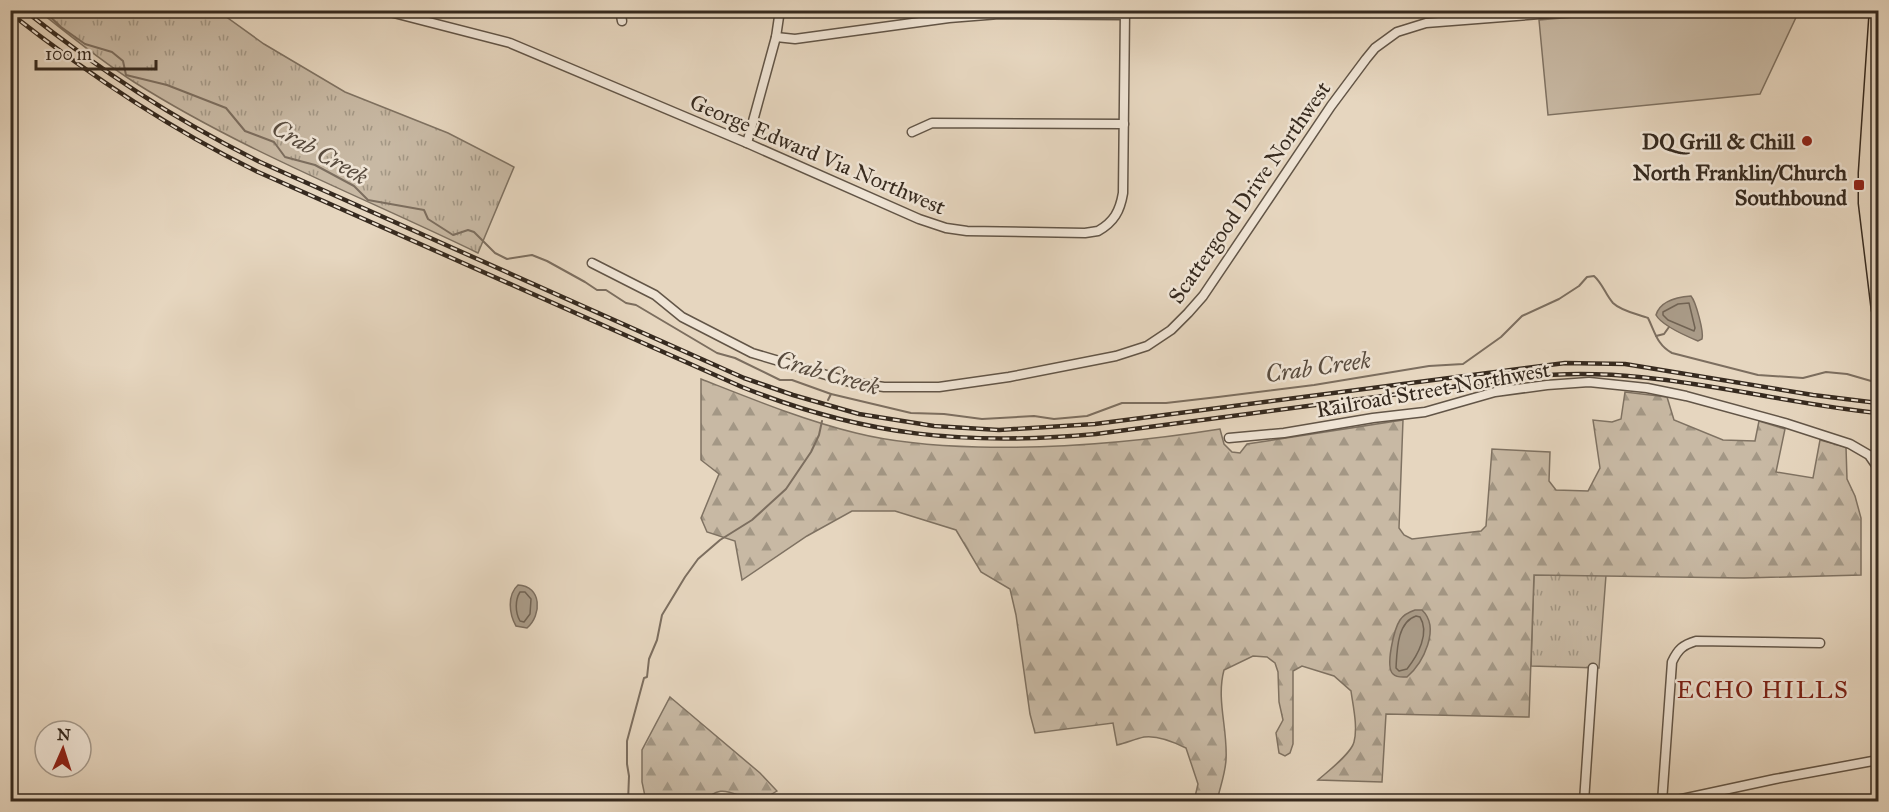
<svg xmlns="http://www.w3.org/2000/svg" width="1889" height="812" viewBox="0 0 1889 812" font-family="'IM FELL Great Primer',serif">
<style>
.grass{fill:url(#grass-tufts);stroke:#7f7262;stroke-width:1.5}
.forest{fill:url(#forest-firs);stroke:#7f7262;stroke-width:1.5}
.park{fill:#c8b9a4;stroke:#7f7262;stroke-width:1.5}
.water{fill:#aa9c89;stroke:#7c6e5f;stroke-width:1.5}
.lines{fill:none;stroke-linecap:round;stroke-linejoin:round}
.shore{stroke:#706354;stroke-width:1.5}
.stream{stroke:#7c6e5f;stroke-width:2}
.minor-casing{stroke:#625547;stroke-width:11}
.primary-casing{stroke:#362a1f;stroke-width:15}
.minor{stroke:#efe4d5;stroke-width:8}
.primary{stroke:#e6d6bf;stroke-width:12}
.rail-casing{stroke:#362a1f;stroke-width:4.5}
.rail{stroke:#efe4d5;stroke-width:2;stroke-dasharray:7;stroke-linecap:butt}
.poi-dot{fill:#8f2418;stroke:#efe4d5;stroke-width:2}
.labels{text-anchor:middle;stroke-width:5;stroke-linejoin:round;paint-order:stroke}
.poi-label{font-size:22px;font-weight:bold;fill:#362a1f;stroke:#efe4d5;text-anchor:end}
.street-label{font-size:22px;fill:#362a1f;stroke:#efe4d5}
.water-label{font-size:24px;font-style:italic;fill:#594c3f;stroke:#efe4d5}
.neighbourhood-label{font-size:24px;letter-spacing:1.5px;fill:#7a1f14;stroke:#efe4d5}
</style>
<defs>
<pattern id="grass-tufts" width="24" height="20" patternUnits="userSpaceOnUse" patternTransform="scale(1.5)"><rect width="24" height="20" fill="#c8b9a4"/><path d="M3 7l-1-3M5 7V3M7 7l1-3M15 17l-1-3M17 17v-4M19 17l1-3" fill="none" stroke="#a39785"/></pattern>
<pattern id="forest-firs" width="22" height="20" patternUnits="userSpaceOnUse" patternTransform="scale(1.5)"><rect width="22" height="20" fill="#c8b9a4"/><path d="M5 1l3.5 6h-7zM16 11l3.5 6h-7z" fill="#a39785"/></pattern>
</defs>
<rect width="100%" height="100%" fill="#e6d6bf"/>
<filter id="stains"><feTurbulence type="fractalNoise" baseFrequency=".00333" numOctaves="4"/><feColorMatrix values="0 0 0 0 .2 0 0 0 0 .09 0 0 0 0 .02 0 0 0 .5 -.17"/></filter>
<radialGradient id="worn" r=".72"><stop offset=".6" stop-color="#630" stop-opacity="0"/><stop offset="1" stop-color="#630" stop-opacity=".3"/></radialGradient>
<g class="grass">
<path d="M39,11h179l46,33 81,48 103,41 66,34 -36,86c-115,-56 -235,-102 -344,-171 -33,-21 -65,-47 -95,-71z"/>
<polygon points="1534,575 1606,575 1599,668 1531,666"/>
</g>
<g class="forest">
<path d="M701,379c51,20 102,41 155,54 40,10 81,13 122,14 83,2 160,-5 242,-18l4,15 8,8 8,1 7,-9 156,-24 -4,108 5,7 8,4 69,-8 5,-5 6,-77 58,3 -1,29 7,9 32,1 12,-23 -7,-48 19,2 9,-3 4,-27 42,5 7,23 49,20 32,1 4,-20 26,8 -9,43 37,6 7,-38 26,7 1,32 8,17 6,22v57l-117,3 -210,-3 -5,142 -143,-3 -4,68 -64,-2c9,-8 33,-26 36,-38 4,-15 -1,-36 -3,-51l-17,-15 -32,-10 -9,5v73l-3,9 -5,3 -6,-3 -3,-20 7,-13 -4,-18 -1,-30 -3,-9 -8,-6 -14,-1 -29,14c-8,30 4,59 2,90 -1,15 -6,27 -9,41h-23l4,-17 -12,-36c-12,-6 -28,-13 -42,-11 -9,2 -18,6 -27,8l-4,-22 -78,10 -5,-19 -14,-99 -6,-26 -29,-17 -25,-42 -61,-19h-43l-45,25 -65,44 -7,-39 -28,-9 -6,-14 18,-44 -18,-14z"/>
<path d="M670,697l90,76 17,18c-12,8 -22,11 -37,10l-2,-6c-23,-9 -22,0 -40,7 -7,2 -43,0 -52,-1l-4,-19v-32z"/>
</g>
<polygon class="park" points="1644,11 1644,10 1799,11 1760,94 1548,115 1539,20"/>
<g class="water">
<path d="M1691,296c5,6 13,36 11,43l-4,2c-12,-5 -36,-15 -42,-26 4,-14 22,-18 35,-19z"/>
<path d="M518,585c24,1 24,30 9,43l-11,-2c-7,-12 -9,-31 2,-41z"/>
<path d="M1415,610h7c19,18 1,53 -15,67 -5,0 -10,1 -14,-3 -8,-7 1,-45 7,-54 4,-6 9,-8 15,-10z"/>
</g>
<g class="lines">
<g class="shore">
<polygon points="1689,303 1695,328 1694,331 1668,320 1663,315 1663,312 1678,304"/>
<path d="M520,592h5l6,7 -1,15 -6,8 -4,-1c-5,-9 -5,-21 0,-29z"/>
<path d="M1416,616l4,1c10,16 -2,38 -13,52l-8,2 -3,-3c1,-17 1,-46 20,-52z"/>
</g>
<g class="stream">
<path d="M43,10l18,17 24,17 27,8 11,9 3,14 41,10 59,23 19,23 29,11 11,15 30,8 39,21 14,14 56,10 4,9 25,16 15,-5 6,2 21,21 12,6 25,-4 15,6 38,21 12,8h9l20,13 10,2 81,48 18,5 45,22h12l39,14 80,19 33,1 38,5 52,-3 20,3 33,-3 35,-13h44l52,-6 96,-12 115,-19 34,-2 38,-27 21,-21 37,-17 20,-13 8,-9 7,-1c9,8 11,18 19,27 8,8 24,11 35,15 7,14 9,27 24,35l86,22 45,3 23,-6 21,2 31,9"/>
<polyline points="1656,336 1664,334 1669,327"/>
<polyline points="828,400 831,394"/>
<polyline points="628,802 629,776 627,764 627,741 644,678 647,677 649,659 657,640 662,615 685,577 698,559 720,540 752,520 786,489 811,452 819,435 822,421"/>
</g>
<g class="minor-casing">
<g id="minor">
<path d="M382,10l128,33 237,100 172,76 27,9 21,3 118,2 13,-2c16,-9 22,-20 25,-38l2,-183"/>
<polyline points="620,10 622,21"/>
<polyline points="776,37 795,39 949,18 999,14 1125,15"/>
<polyline points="912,132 932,123 1124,124"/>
<polyline points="747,143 776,37 780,10"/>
<polyline points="592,263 655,295 682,317 752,353 850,382 884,387 939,387 1009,377 1116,356 1147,346 1171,330 1188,313 1203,296 1331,106 1366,59 1375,48 1397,32 1426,23 1592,10"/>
<polyline points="1229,438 1284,433 1373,418 1425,412 1495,392 1547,385 1589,382 1647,388 1686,396 1785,423 1850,444 1869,455 1878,468"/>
<polyline points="1584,802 1593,668"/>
<path d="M1662,802l10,-140c6,-13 11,-17 24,-21l124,2"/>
<polyline points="1668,802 1775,779 1878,760"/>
</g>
</g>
<g class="primary-casing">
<polyline id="primary" points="1876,10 1865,173 1865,203 1878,310"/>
</g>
<use href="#minor" class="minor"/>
<use href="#primary" class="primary"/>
<g class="rail-casing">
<g id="rail">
<path d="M24,10c77,61 148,108 236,152l484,216 49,17 66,19 75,12 65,4 96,-6 470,-61 60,1 188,31 65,8"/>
<path d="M10,13c79,62 158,115 248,159l484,215c122,49 224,59 354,47l431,-57c118,-14 234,24 351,36"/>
</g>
</g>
<use href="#rail" class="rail"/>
</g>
<g class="poi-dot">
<circle cx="1807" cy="141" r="6"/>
<rect x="1853" y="179" width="12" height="12" rx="3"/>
</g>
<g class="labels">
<g class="poi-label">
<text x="1795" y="149">DQ Grill &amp; Chill</text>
<text x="1847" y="180">North Franklin/Church<tspan x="1847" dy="25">Southbound</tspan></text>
</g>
<g class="street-label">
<text transform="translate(818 154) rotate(23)" y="8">George Edward Via Northwest</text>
<text transform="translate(1249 192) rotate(-55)" y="8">Scattergood Drive Northwest</text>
<text transform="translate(1433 389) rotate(-10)" y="8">Railroad Street Northwest</text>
</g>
<g class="water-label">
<text transform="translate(320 152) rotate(30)" y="8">Crab Creek</text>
<text transform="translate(1318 367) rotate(-8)" y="8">Crab Creek</text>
<text transform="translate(828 373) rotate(16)" y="8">Crab Creek</text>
</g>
<g class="neighbourhood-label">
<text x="1763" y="698">ECHO HILLS</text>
</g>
</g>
<rect width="1889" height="812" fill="none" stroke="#e6d6bf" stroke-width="36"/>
<rect x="12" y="12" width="1865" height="788" fill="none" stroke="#362a1f" stroke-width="3"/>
<rect x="18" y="18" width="1853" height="776" fill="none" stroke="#362a1f" stroke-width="1.5"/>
<g transform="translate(63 749) rotate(3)"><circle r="28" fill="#efe4d5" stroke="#a59a8c" stroke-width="1.5"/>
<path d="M0-4.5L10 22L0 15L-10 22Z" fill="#8f2418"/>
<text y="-9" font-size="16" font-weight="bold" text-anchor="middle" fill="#362a1f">N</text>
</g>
<path d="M36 60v9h120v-9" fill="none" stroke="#362a1f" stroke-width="3"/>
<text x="45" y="60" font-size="18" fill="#362a1f" stroke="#efe4d5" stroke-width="4.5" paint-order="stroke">100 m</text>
<rect width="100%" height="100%" filter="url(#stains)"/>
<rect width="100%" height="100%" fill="url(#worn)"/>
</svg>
